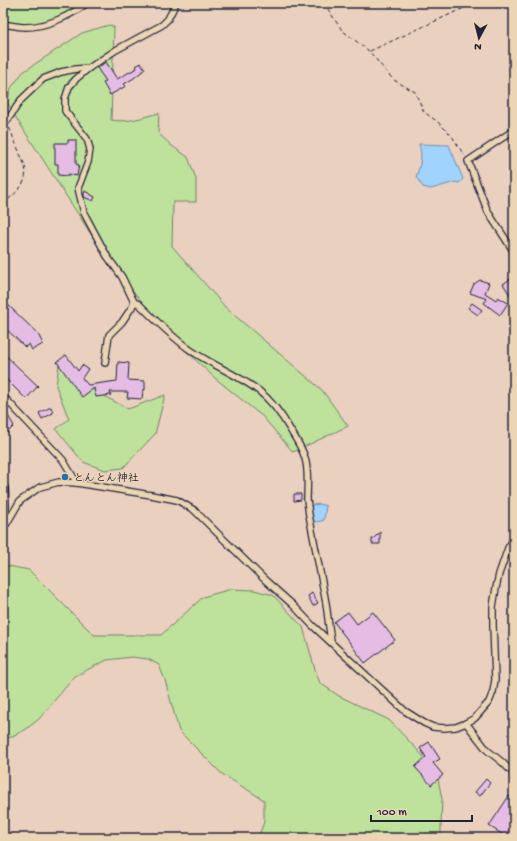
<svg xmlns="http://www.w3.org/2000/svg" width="517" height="841" viewBox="0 0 517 841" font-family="'Gochi Hand','Klee One',sans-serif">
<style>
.green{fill:#bee19b;stroke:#70826b}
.water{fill:#a0d4fe;stroke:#6e8db0}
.building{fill:#e4bce4;stroke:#22223b}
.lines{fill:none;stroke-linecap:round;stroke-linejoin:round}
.street-casing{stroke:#22223b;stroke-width:8}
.path{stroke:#22223b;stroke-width:1;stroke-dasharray:4 3;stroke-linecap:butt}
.street{stroke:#ecd5b5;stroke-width:5.5}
.poi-dot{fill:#1f6fb2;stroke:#ecd5b5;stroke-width:1.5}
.labels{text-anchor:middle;stroke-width:3;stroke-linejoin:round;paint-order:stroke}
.poi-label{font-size:11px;font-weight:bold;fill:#22223b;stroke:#ecd5b5;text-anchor:start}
</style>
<rect width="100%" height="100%" fill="#ead0be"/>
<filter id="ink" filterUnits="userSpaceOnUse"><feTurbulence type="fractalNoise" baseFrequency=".025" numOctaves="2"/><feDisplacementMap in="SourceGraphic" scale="8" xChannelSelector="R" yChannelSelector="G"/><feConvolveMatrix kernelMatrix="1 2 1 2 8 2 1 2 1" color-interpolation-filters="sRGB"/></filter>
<g filter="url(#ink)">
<g class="green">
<polygon points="3,3 74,3 70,19 51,23 28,29 15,29 3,27"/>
<path d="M109,25l5,2 -3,93c17,3 33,-3 48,-7l-1,20 14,13 16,11 8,22v23h-23l-1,44 54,62 96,82 26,36 -55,26 -30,-35 -48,-39 -45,-42 -63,-77 -89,-138 -11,-19 4,-14 12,-16 59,-39z"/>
<polygon points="59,364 73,379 128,409 165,395 155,434 123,468 105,470 83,462 56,429 69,419 56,386"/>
<polygon points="3,565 29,570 94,635 161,635 203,597 231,589 254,590 273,595 303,627 316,673 320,683 339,696 389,720 427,760 438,779 442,799 441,824 441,838 258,838 264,822 264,800 222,774 179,731 165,680 159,665 148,659 132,657 107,660 75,676 39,719 25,730 8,738 3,737"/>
</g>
<g class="water">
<path d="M419,144l30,1 14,34 -4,4 -4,-1 -24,7 -8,-2 -7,-10c4,-11 7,-21 3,-33z"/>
<path d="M320,504l6,2 -2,14 -7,2 -4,-1c-3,-6 -2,-11 -1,-16z"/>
</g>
<g class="building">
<polygon points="106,62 117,79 137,68 136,66 141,63 145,69 134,78 124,84 126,86 110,95 103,83 106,81 97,68"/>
<polygon points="68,140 76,140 76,164 79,165 77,176 68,174 68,176 58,175 58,164 55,164 55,143 68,143"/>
<polygon points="85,191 95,197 93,201 84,197 84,194"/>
<polygon points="510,279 514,284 514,301 503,284"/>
<polygon points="480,280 489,283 485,293 496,300 498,297 508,303 500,315 484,303 487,299 470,293 474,284"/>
<polygon points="3,300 38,334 43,344 32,350 29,344 25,347 3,326"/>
<polygon points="472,303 482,310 478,315 468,308"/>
<polygon points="3,353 38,386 26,399 4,377 6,376 3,373"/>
<polygon points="66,355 78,371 82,365 88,369 82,378 88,385 117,381 118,362 129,363 128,380 145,381 145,390 143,390 142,399 127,398 128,392 110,392 111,395 96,397 94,388 82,397 57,362"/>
<polygon points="3,407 14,426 7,433 3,429"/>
<polygon points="51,407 53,413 42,419 39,413"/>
<polygon points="294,494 301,494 301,500 294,501"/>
<polygon points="380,532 380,544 372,544 372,539 374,538"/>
<polygon points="312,593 318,603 313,606 308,596"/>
<polygon points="348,612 357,624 373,612 395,640 365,663 334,622"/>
<polygon points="429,742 440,759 433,763 443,775 431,785 415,767 426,757 420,748"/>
<polygon points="486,779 490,783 480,796 475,792"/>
<polygon points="509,796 514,799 514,823 505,836 489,826"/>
</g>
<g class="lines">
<g class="street-casing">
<g id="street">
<path d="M176,3l-8,16 -6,6 -46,25 -27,18 -13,11 -7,8 -4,12v12l22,28 3,10 -2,13 -10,26 6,25 23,43 15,21 12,25 5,2c16,16 32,32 50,45 22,16 48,25 70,42 13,10 24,26 32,40 5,8 11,17 14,27 4,13 2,28 2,42 1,5 1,10 2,15l17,88 5,39"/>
<path d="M3,24c7,1 15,3 22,3 22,0 45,-11 62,-24"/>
<polyline points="3,124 7,121 21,100 43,79 61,72 76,69 89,68"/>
<polyline points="514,130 468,161 488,212 514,252"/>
<polyline points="105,363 109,335 122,322 132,307 134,302"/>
<polyline points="3,396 63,460 77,483"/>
<polyline points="5,488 7,523"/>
<polyline points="3,527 7,523 20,501 40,487 59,482 77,483 151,495 177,500 194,510 265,580 293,605 312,625 405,711 424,723 433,727 444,728 456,727 466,723 475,718 489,702 493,692 495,680 493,625 493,607 496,588 499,574 508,548 514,538"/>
<polyline points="466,723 487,750 502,762 514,774"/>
</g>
</g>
<g class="path">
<polyline points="324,3 337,23 343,31 369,51 389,75 394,80 415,92 424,112 438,122 452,136 464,155"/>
<polyline points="370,51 475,3"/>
<path d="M3,204c12,-11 26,-19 22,-38l-16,-39"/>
</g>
<use href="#street" class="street"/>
</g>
</g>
<circle class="poi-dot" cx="65" cy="477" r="4"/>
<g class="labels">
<g class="poi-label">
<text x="73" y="481">とんとん神社</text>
</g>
</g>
<rect width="517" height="841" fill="none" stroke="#ecd5b5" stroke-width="16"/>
<rect x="8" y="8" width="501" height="825" fill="none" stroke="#22223b" stroke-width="1.5" filter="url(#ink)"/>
<g transform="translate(479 38) rotate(187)" stroke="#ecd5b5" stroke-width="3" paint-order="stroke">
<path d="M0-3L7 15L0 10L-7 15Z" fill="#22223b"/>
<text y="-6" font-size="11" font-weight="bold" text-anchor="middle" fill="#22223b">N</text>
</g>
<path d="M371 815v6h101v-6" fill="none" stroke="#22223b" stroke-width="2"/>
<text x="377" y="815" font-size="12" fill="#22223b" stroke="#ecd5b5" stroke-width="3" paint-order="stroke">100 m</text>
</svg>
